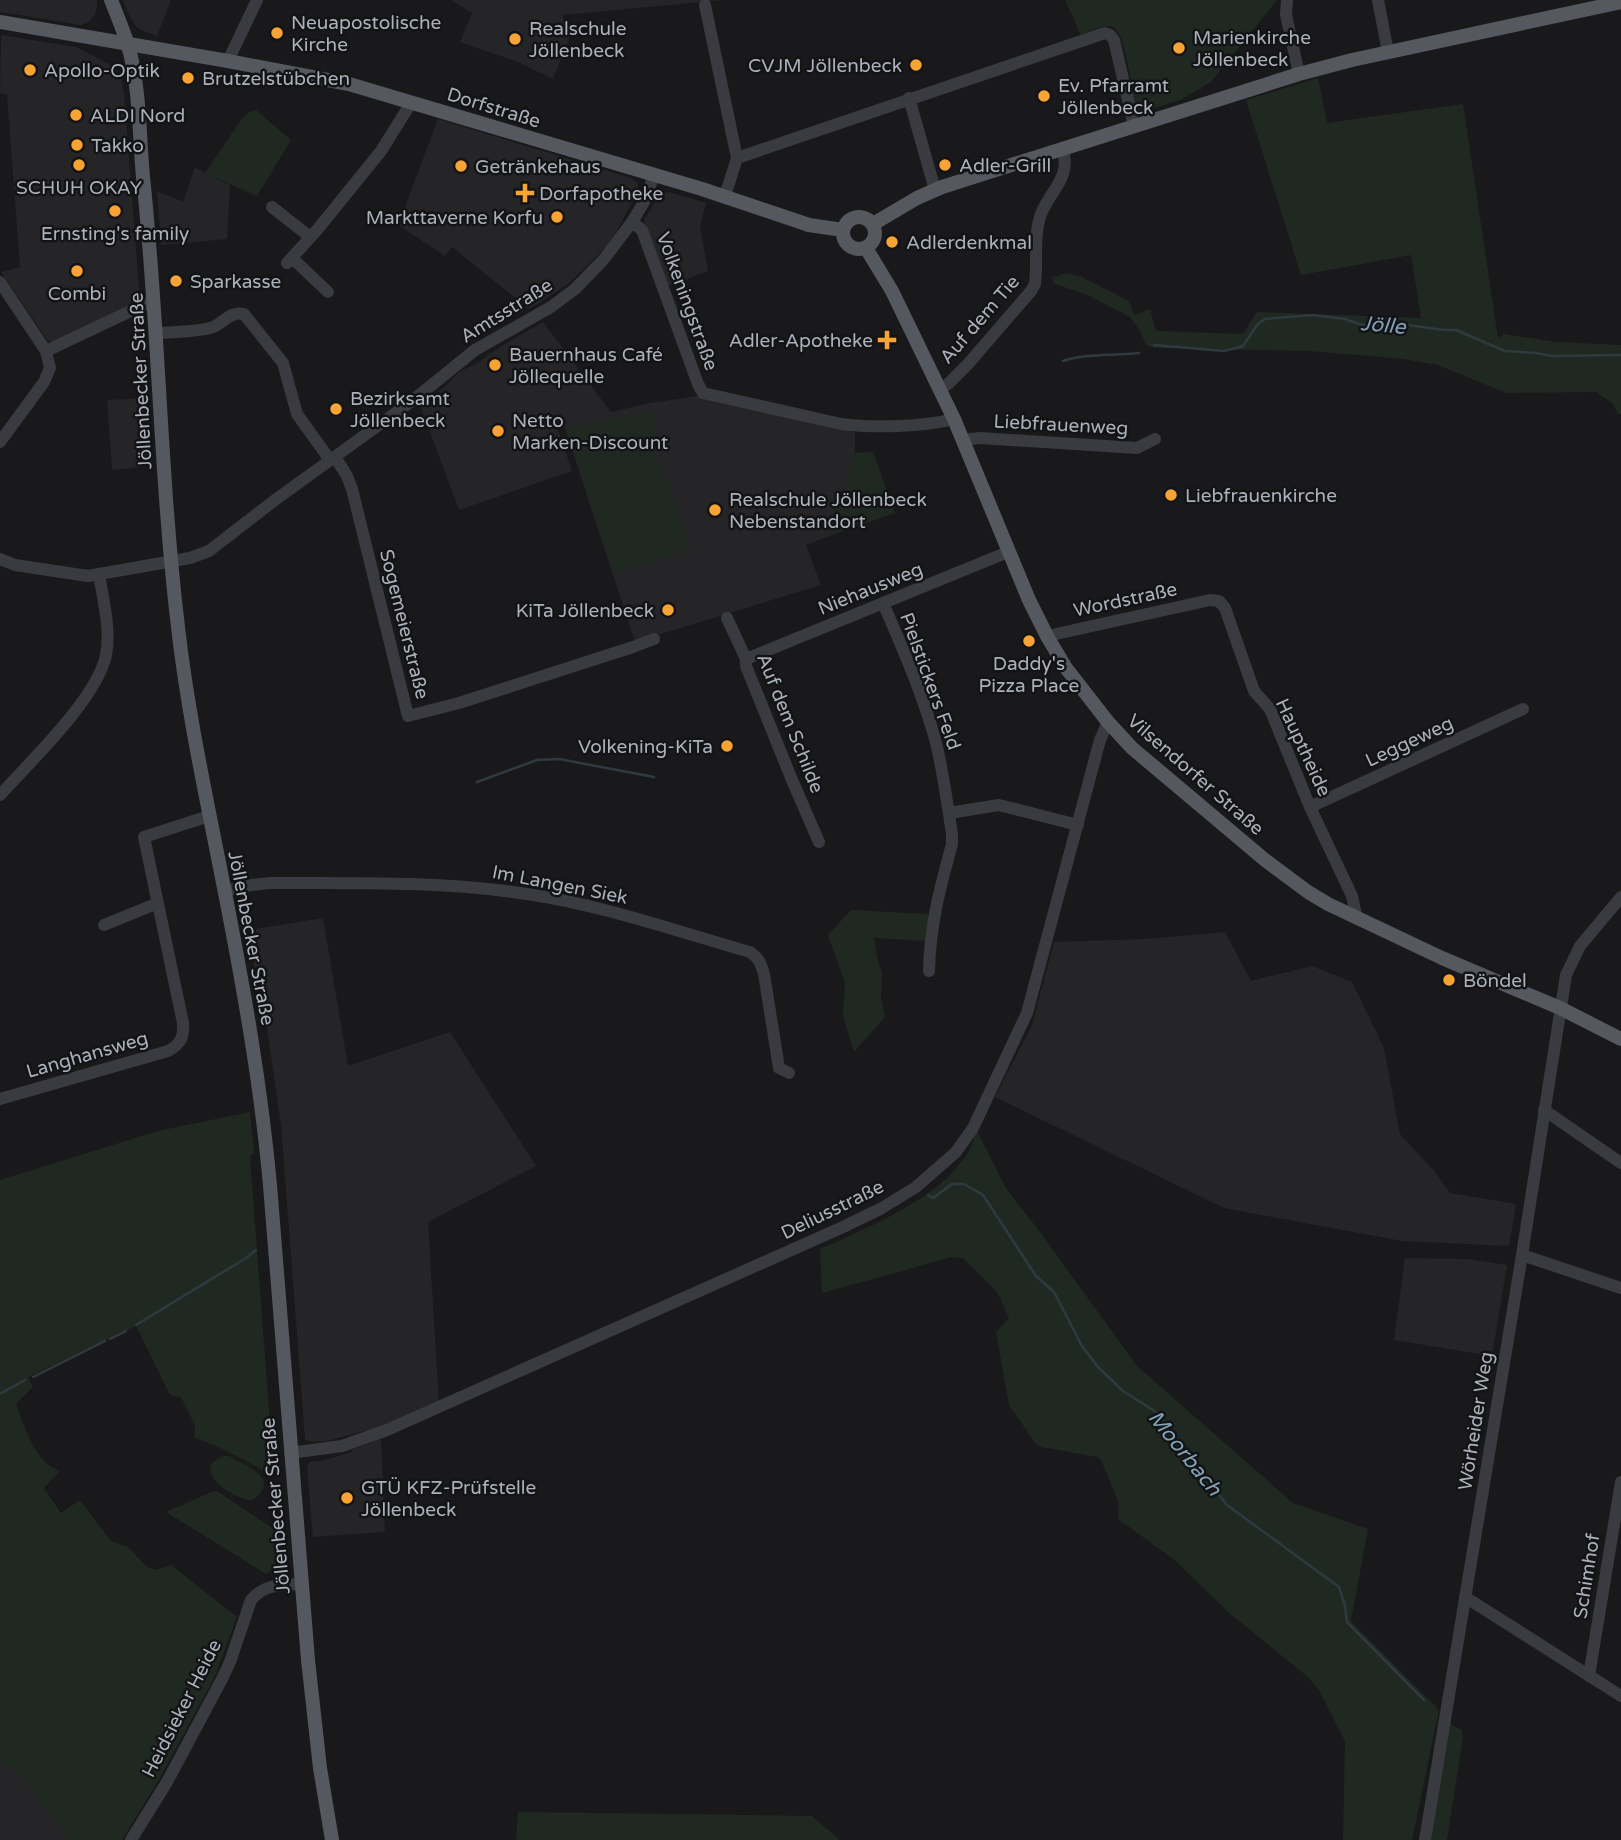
<svg xmlns="http://www.w3.org/2000/svg" width="1621" height="1840" viewBox="0 0 1621 1840" font-family="'Varela Round',sans-serif">
<style>
.built{fill:#252528}
.green{fill:#202921}
.lines{fill:none;stroke-linecap:round;stroke-linejoin:round}
.stream{stroke:#2e3a40;stroke-width:2.5}
.minor{stroke:#3a3b40;stroke-width:12}
.major{stroke:#55585f;stroke-width:14}
.poi-dot{fill:#f8a434;stroke:#141416;stroke-width:2.5}
.labels{text-anchor:middle;stroke-width:5;stroke-linejoin:round;paint-order:stroke}
.poi-label{font-size:19px;fill:#abb1bb;stroke:#141416;text-anchor:start}
.street-label{font-size:19px;fill:#abb1bb;stroke:#141416}
.water-label{font-size:21px;font-style:italic;fill:#81a2b7;stroke:#141416}
</style>
<rect width="100%" height="100%" fill="#19191b"/>
<g class="built">
<polygon points="0,0 97,0 97,7 95,14 90,21 81,25 0,12"/>
<polygon points="123,0 171,0 157,36 141,30 135,25 128,13"/>
<polygon points="451,0 724,0 562,15 570,36 553,79 518,62 460,42 472,13"/>
<polygon points="1,35 76,47 109,64 121,78 124,94 140,301 52,342 48,341 1,272 20,267 7,95 0,93"/>
<polygon points="438,119 631,178 638,183 638,191 611,242 567,285 529,309 452,247 445,256 398,225"/>
<polygon points="195,167 205,173 230,185 227,239 161,245 157,191 183,202"/>
<polygon points="669,192 706,203 700,226 708,271 668,286 649,237 644,220 660,194"/>
<polygon points="543,322 611,412 650,403 698,396 855,432 855,453 829,536 806,545 821,585 635,642 564,425 557,427 572,471 459,510 420,405 447,385 459,372 477,363 500,347"/>
<polygon points="148,398 151,466 112,470 107,400"/>
<polygon points="323,918 348,1066 450,1032 536,1166 428,1222 439,1401 380,1427 327,1441 313,1442 305,1440 281,1125 261,987 256,979 249,930"/>
<polygon points="1225,932 1251,981 1312,966 1352,982 1384,1048 1400,1134 1435,1172 1450,1193 1516,1204 1509,1246 1402,1241 1224,1208 995,1097 1032,1025 1054,942 1145,939"/>
<polygon points="1405,1258 1468,1259 1507,1265 1492,1356 1394,1340"/>
<polygon points="381,1439 385,1532 313,1537 307,1467 310,1462 329,1459 351,1452 353,1449"/>
<polygon points="0,1761 17,1772 70,1840 0,1840"/>
</g>
<g class="green">
<path d="M1065,0h212l-66,82 -31,18 -41,13 -3,-1c-3,-16 -10,-79 -23,-85 -8,-4 -24,5 -32,8z"/>
<polygon points="1318,78 1327,123 1463,104 1498,338 1504,334 1556,342 1621,345 1621,414 1618,414 1612,403 1596,392 1506,393 1438,365 1403,359 1310,351 1154,348 1146,345 1140,331 1130,317 1087,295 1053,283 1052,277 1067,273 1080,276 1129,301 1134,315 1150,309 1156,331 1243,334 1257,312 1421,318 1411,255 1301,275 1246,100"/>
<polygon points="256,110 291,140 257,196 205,173 241,120 248,113"/>
<polygon points="656,410 657,464 669,483 690,549 614,573 566,428"/>
<polygon points="873,452 895,513 829,536 855,453"/>
<polygon points="851,910 929,914 927,941 874,938 877,957 882,973 881,998 885,1017 854,1052 843,1016 845,983 828,935"/>
<path d="M250,1112l4,40 -4,5 24,319 -49,-26 -31,-13 1,-12 -14,-28 -8,-1 -4,-3 -33,-67 -108,51 5,10 -17,17c9,23 19,59 44,67l-16,17 17,25 19,-13 31,41 17,6 19,20 9,3 15,-5 66,52 -22,59 -54,100 -39,64h-52l-53,-68 -17,-11v-581l158,-49z"/>
<path d="M977,1131l30,59 30,38 100,138 156,137 75,26 -17,92 88,89 -27,130h-69l2,-99 -26,-51 -11,-13 -80,-65 -52,-51 -58,-42 1,-16 -18,-43 -4,-3 -55,-10 -6,-3 -27,-39 -13,-73 13,-14 -12,-26 -34,-34 -11,-1 -130,36 -2,-44c47,-21 122,-51 149,-98 3,-6 5,-13 8,-20z"/>
<path d="M224,1456h5c18,11 53,22 24,44 -18,1 -66,-31 -29,-44z"/>
<path d="M214,1491h3l61,41c1,17 4,33 -12,42l-100,-62z"/>
<polygon points="1449,1721 1453,1726 1462,1730 1463,1737 1447,1840 1431,1840"/>
<polygon points="518,1812 812,1816 840,1840 516,1840"/>
</g>
<g class="lines">
<g class="stream">
<polyline points="1154,345 1224,351 1236,348 1243,346 1257,325 1265,319 1312,315 1345,319 1362,325 1407,325 1444,330 1456,330 1505,351 1536,353 1552,356 1621,355"/>
<path d="M1063,361c25,-8 50,-5 76,-8"/>
<polyline points="477,782 537,760 559,759 654,777"/>
<polyline points="928,1195 933,1198 952,1184 964,1184 983,1195 1036,1276 1054,1292 1082,1346 1098,1367 1123,1391 1156,1412 1227,1505 1339,1587 1345,1606 1347,1622 1424,1700"/>
<polyline points="136,1325 246,1258 256,1250"/>
<polyline points="110,1339 126,1331"/>
<polyline points="33,1377 105,1341"/>
<polyline points="0,1394 25,1380"/>
</g>
<g class="minor">
<polyline points="1287,0 1286,15 1299,74"/>
<polyline points="1378,0 1388,52"/>
<polyline points="705,5 737,158 725,196"/>
<polyline points="228,61 257,0"/>
<polyline points="909,98 935,190"/>
<polyline points="737,158 1105,33 1110,35 1114,40 1134,126"/>
<polyline points="272,207 310,237"/>
<path d="M632,222l10,8 56,154 5,9 138,31c32,4 82,3 113,-5"/>
<polyline points="292,258 328,292"/>
<polyline points="287,263 317,230 381,151 411,103"/>
<polyline points="0,282 46,351 50,368 44,382 0,442"/>
<path d="M156,333c14,-1 45,-1 57,-6 12,-5 17,-16 31,-13l39,49 14,51 33,46"/>
<polyline points="46,351 154,300"/>
<path d="M939,389l9,-5 20,-20 63,-73 4,-7c3,-23 -2,-48 6,-70 10,-25 30,-35 22,-65"/>
<polyline points="962,440 980,438 1137,448 1155,439"/>
<polyline points="335,457 347,476 352,489 408,716 459,703 633,647 654,639"/>
<polyline points="0,559 15,565 88,576 190,558 209,551 275,500 412,401 475,350 551,307 575,289 604,259 632,222 644,202 654,175"/>
<path d="M883,603c19,44 39,89 52,136 8,31 12,63 17,95v10c-12,44 -22,81 -23,127"/>
<polyline points="727,618 746,659 746,666 792,780 819,842"/>
<polyline points="1048,638 1056,634 1210,600 1219,601 1225,608 1254,691 1270,709 1310,807 1352,896 1357,919"/>
<polyline points="746,659 1008,552"/>
<path d="M0,795c30,-33 98,-98 106,-140 5,-26 -3,-55 -7,-81"/>
<polyline points="1310,807 1523,709"/>
<polyline points="949,813 999,805 1078,825"/>
<path d="M225,891l26,-6 19,-2c85,0 171,-2 257,11 75,11 149,37 223,58 9,6 11,12 14,22l15,94 10,5"/>
<polyline points="104,925 158,903"/>
<path d="M0,1099l168,-48c13,-7 16,-14 15,-28l-39,-186 65,-21"/>
<polyline points="1544,1110 1621,1163"/>
<polyline points="1522,1255 1621,1288"/>
<polyline points="290,1453 342,1446 387,1430 843,1227 882,1208 916,1187 956,1152 973,1128 1027,1013 1100,740 1108,722"/>
<polyline points="1465,1597 1621,1696"/>
<polyline points="1589,1676 1621,1482"/>
<path d="M131,1840l36,-58 55,-103 8,-17 21,-62c13,-16 30,-15 50,-16"/>
<polyline points="1425,1840 1522,1255 1566,975 1580,946 1621,897"/>
</g>
<g class="major">
<path d="M111,0c6,15 12,30 17,45 12,42 11,88 15,132 16,149 17,300 35,450 10,89 30,178 47,266 19,97 36,193 45,292l38,475 12,108 12,72"/>
<polyline points="0,22 228,61 349,84 702,189 809,225 843,230"/>
<circle cx="859" cy="233" r="16"/>
<polyline points="873,224 917,198 942,187 1299,74 1352,60 1621,2"/>
<polyline points="866,248 892,291 954,419 1029,600 1048,638 1066,668 1108,722 1132,748 1265,860 1308,892 1328,904 1442,958 1560,1008 1621,1039"/>
</g>
</g>
<g class="poi-dot">
<circle cx="277" cy="33" r="7"/>
<circle cx="515" cy="39" r="7"/>
<circle cx="1179" cy="48" r="7"/>
<circle cx="916" cy="65" r="7"/>
<circle cx="30" cy="70" r="7"/>
<circle cx="188" cy="78" r="7"/>
<circle cx="1044" cy="96" r="7"/>
<circle cx="76" cy="115" r="7"/>
<circle cx="77" cy="145" r="7"/>
<circle cx="79" cy="165" r="7"/>
<circle cx="945" cy="165" r="7"/>
<circle cx="461" cy="166" r="7"/>
<path d="M521.5 182.5h7v7h7v7h-7v7h-7v-7h-7v-7h7z"/>
<circle cx="115" cy="211" r="7"/>
<circle cx="557" cy="217" r="7"/>
<circle cx="892" cy="242" r="7"/>
<circle cx="77" cy="271" r="7"/>
<circle cx="176" cy="281" r="7"/>
<path d="M883.5 329.5h7v7h7v7h-7v7h-7v-7h-7v-7h7z"/>
<circle cx="495" cy="365" r="7"/>
<circle cx="336" cy="409" r="7"/>
<circle cx="498" cy="431" r="7"/>
<circle cx="1171" cy="495" r="7"/>
<circle cx="715" cy="510" r="7"/>
<circle cx="668" cy="610" r="7"/>
<circle cx="1029" cy="641" r="7"/>
<circle cx="727" cy="746" r="7"/>
<circle cx="1449" cy="980" r="7"/>
<circle cx="347" cy="1498" r="7"/>
</g>
<g class="labels">
<g class="poi-label">
<text x="291" y="29">Neuapostolische<tspan x="291" dy="22">Kirche</tspan></text>
<text x="529" y="35">Realschule<tspan x="529" dy="22">Jöllenbeck</tspan></text>
<text x="1193" y="44">Marienkirche<tspan x="1193" dy="22">Jöllenbeck</tspan></text>
<text x="902" y="72" text-anchor="end">CVJM Jöllenbeck</text>
<text x="44" y="77">Apollo-Optik</text>
<text x="202" y="85">Brutzelstübchen</text>
<text x="1058" y="92">Ev. Pfarramt<tspan x="1058" dy="22">Jöllenbeck</tspan></text>
<text x="90" y="122">ALDI Nord</text>
<text x="91" y="152">Takko</text>
<text x="959" y="172">Adler-Grill</text>
<text x="475" y="173">Getränkehaus</text>
<text x="79" y="194" text-anchor="middle">SCHUH OKAY</text>
<text x="539" y="200">Dorfapotheke</text>
<text x="543" y="224" text-anchor="end">Markttaverne Korfu</text>
<text x="115" y="240" text-anchor="middle">Ernsting's family</text>
<text x="906" y="249">Adlerdenkmal</text>
<text x="190" y="288">Sparkasse</text>
<text x="77" y="300" text-anchor="middle">Combi</text>
<text x="873" y="347" text-anchor="end">Adler-Apotheke</text>
<text x="509" y="361">Bauernhaus Café<tspan x="509" dy="22">Jöllequelle</tspan></text>
<text x="350" y="405">Bezirksamt<tspan x="350" dy="22">Jöllenbeck</tspan></text>
<text x="512" y="427">Netto<tspan x="512" dy="22">Marken-Discount</tspan></text>
<text x="1185" y="502">Liebfrauenkirche</text>
<text x="729" y="506">Realschule Jöllenbeck<tspan x="729" dy="22">Nebenstandort</tspan></text>
<text x="654" y="617" text-anchor="end">KiTa Jöllenbeck</text>
<text x="1029" y="670" text-anchor="middle">Daddy's<tspan x="1029" dy="22">Pizza Place</tspan></text>
<text x="713" y="753" text-anchor="end">Volkening-KiTa</text>
<text x="1463" y="987">Böndel</text>
<text x="361" y="1494">GTÜ KFZ-Prüfstelle<tspan x="361" dy="22">Jöllenbeck</tspan></text>
</g>
<g class="street-label">
<text transform="translate(494 107) rotate(17)" y="7">Dorfstraße</text>
<text transform="translate(688 301) rotate(70)" y="7">Volkeningstraße</text>
<text transform="translate(506 310) rotate(-32)" y="7">Amtsstraße</text>
<text transform="translate(979 319) rotate(-49)" y="7">Auf dem Tie</text>
<text transform="translate(140 381) rotate(-93)" y="7">Jöllenbecker Straße</text>
<text transform="translate(1061 424) rotate(3)" y="7">Liebfrauenweg</text>
<text transform="translate(870 588) rotate(-22)" y="7">Niehausweg</text>
<text transform="translate(1125 599) rotate(-12)" y="7">Wordstraße</text>
<text transform="translate(405 624) rotate(76)" y="7">Sogemeierstraße</text>
<text transform="translate(931 681) rotate(70)" y="7">Pielstickers Feld</text>
<text transform="translate(791 723) rotate(68)" y="7">Auf dem Schilde</text>
<text transform="translate(1409 741) rotate(-25)" y="7">Leggeweg</text>
<text transform="translate(1304 747) rotate(65)" y="7">Hauptheide</text>
<text transform="translate(1196 774) rotate(41)" y="7">Vilsendorfer Straße</text>
<text transform="translate(560 884) rotate(11)" y="7">Im Langen Siek</text>
<text transform="translate(252 938) rotate(79)" y="7">Jöllenbecker Straße</text>
<text transform="translate(87 1054) rotate(-16)" y="7">Langhansweg</text>
<text transform="translate(832 1209) rotate(-26)" y="7">Deliusstraße</text>
<text transform="translate(1475 1421) rotate(-81)" y="7">Wörheider Weg</text>
<text transform="translate(275 1506) rotate(-95)" y="7">Jöllenbecker Straße</text>
<text transform="translate(1586 1576) rotate(-81)" y="7">Schimhof</text>
<text transform="translate(181 1708) rotate(-63)" y="7">Heidsieker Heide</text>
</g>
<g class="water-label">
<text transform="translate(1383 325) rotate(5)" y="7">Jölle</text>
<text transform="translate(1185 1453) rotate(51)" y="7">Moorbach</text>
</g>
</g>
</svg>
